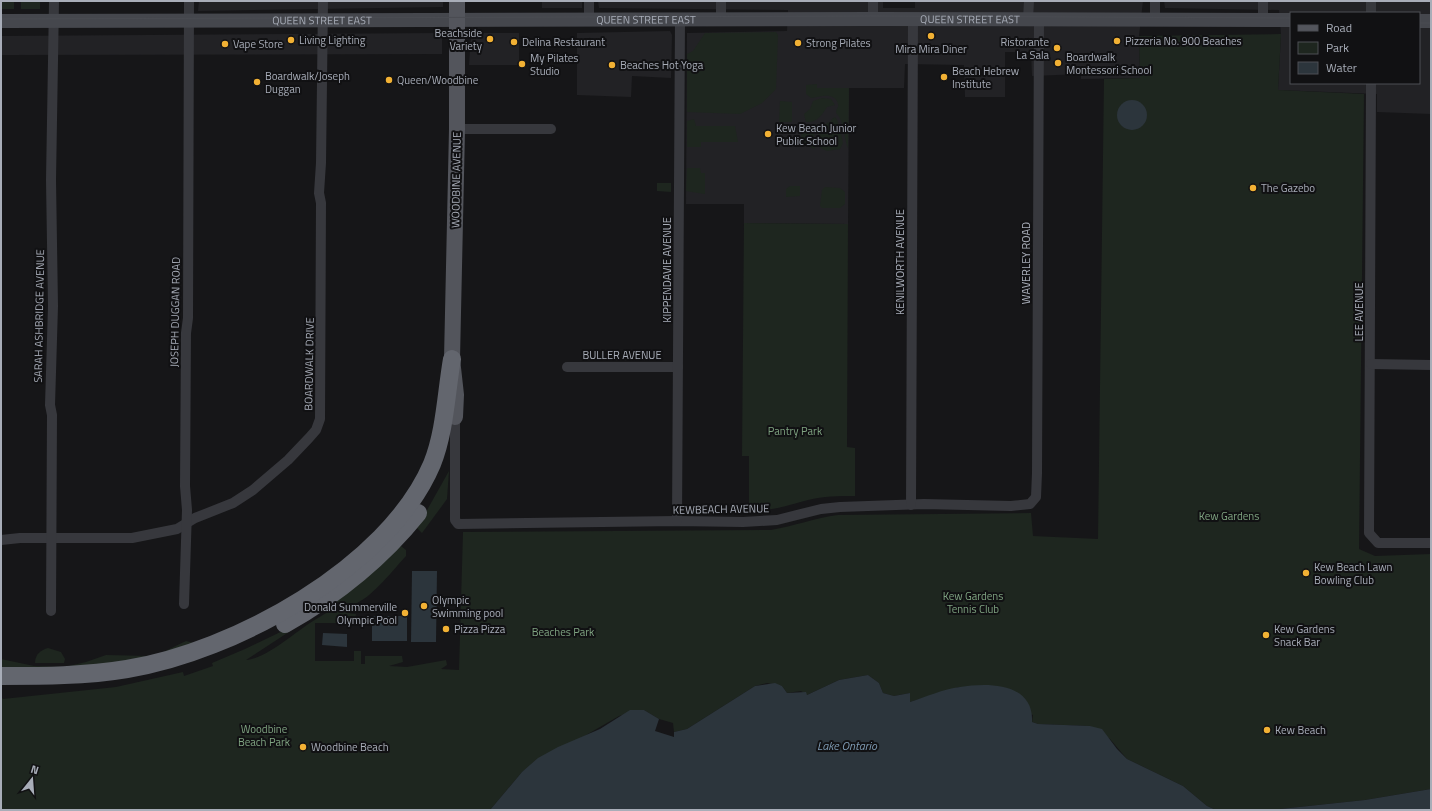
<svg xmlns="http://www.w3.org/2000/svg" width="1432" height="811" viewBox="0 0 1432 811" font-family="'Titillium Web',sans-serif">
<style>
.built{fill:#222225;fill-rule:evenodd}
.green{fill:#1e261f}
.water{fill:#2c353c}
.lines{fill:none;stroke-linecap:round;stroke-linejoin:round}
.street{stroke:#37383d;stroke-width:10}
.secondary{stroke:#45474d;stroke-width:14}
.primary{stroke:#53555c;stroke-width:16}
.highway{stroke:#63666e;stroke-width:18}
.tram{stroke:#4a4c52;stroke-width:1}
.poi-dot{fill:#f2b134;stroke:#111113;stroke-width:1.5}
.labels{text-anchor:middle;stroke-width:4;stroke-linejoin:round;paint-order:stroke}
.street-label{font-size:11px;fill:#a8adb8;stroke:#111113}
.poi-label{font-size:11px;fill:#a8adb8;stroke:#111113;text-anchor:start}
.park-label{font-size:11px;fill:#7fa381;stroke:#111113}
.water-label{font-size:12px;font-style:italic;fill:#7f9bb3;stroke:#111113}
</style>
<rect width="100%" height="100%" fill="#161618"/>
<g class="built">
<polygon points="199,1 443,1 443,7 198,11"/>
<rect x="542" y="1" width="40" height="7"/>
<polygon points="598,1 883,1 883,8 915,8 915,1 1143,1 1139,36 1140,78 1081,79 1081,74 1032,76 1031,52 1005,52 1005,97 965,97 964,65 905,64 904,88 849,88 848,224 744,223 744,204 686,204 687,33 787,31 788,10 599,8"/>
<path d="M1164,1h267v113l-54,-2v-18l-99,-4 3,-56 -2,-24 -114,-2zM1291,13h128v70h-128z"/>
<polygon points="670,31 672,35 671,78 632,76 631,97 577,95 577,33"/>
<polygon points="442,33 442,54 1,55 1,36"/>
<polygon points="474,33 519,33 519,65 469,65 471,36"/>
</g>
<g class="green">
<rect x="1" y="1" width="13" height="8"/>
<rect x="21" y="1" width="19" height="8"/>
<polygon points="776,32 778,35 776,89 762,103 740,114 687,112 687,54 693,51 705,33"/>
<path d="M1281,34l-3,56 86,4 -5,455 16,7 56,-2v235l-66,11 -94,10h-55l-9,-4 -24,-20 -56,-27 -17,-20 -20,-13 -52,-2 -6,-2 1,-7 -74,-28 -49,15v-9l-16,3 -11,-3 -4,-10 -11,-8 -29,5 -32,15 -6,-4 -14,2 -5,-7 -15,-3 -12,3 -68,43 -13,3 -1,-9 -14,-4 -15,-9 -25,6 -97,56 -32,38h-489v-113l2,2 113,-12 67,-15 1,4 29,-10 -1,-3 33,-14 50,-24 106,-79 5,4v6c-13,14 -32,39 -49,47 -10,5 -22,1 -33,6l-78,51c21,-1 52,-31 72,-42 5,-3 9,-6 14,-7 10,-2 15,3 24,3l-1,9h-40v38h39v-10h7v13h4v-8h37l1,6 -14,4 18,1 39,-7 1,5 -6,4 18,1 4,-138 308,-2c23,-4 44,-12 67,-15l193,-2 2,23 65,3 6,-460 36,-1 -1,-42z"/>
<path d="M817,84v4h32l-1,60c-4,-10 -4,-28 -12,-35 0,-5 3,-5 2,-9 -3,-13 -19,-7 -27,-6l-5,-4v-9z"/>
<path d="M822,98l9,1 4,6 -8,2c-5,8 -10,16 -21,15l-2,-8 6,-5 3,-8z"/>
<polygon points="780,101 792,102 792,122 779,122"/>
<path d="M835,117c5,6 6,18 8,26l-3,6 -13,2 -8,-4 -3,-7 6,-14 9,-5 1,-2z"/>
<polygon points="694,119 696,126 735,126 738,142 701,142 701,147 687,147 687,121"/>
<polygon points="803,124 814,127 815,149 800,143"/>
<polygon points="687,168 700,168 701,173 705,173 705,194 686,191"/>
<polygon points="657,183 671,183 671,192 657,191"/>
<polygon points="790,186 800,186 800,196 786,197 786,189"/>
<polygon points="825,187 840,188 845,192 845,204 840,208 822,208 820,206 822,190"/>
<path d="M744,223l104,1 -1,223 8,1v48c-16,0 -32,0 -47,4 -23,6 -35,11 -59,10v-54h-7z"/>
<polygon points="449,471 447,499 422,533 417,528"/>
<polygon points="186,641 198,644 137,661 87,668 1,670 1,659 34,666 65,667 86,662 106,655 150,656 161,653"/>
<path d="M48,648l13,4 4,7 -1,4h-29c0,-9 6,-13 13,-15z"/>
</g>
<g class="water">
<circle cx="1132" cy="115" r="15"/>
<polygon points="412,571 437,571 436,642 411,642"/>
<rect x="372" y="616" width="35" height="25"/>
<polygon points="323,633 347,634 347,647 322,645"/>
<path d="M868,675l11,8 4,10 11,3 16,-3v9c16,-5 33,-13 50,-15 29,-5 74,-4 72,35l6,2 52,2 12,3 15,20 10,10 56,27 24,20 9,4h-726l32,-38 16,-14 20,-11 42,-18 30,-19h14l15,9 -4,12 19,6v-5l13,-3 68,-43 20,-3 7,3 5,7 19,-1 1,3 32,-15z"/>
<polygon points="1431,789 1431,810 1271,810 1365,800"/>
</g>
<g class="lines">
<g class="street">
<polyline points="1263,1 1263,20"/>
<polyline points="1371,1 1371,13"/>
<polyline points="589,19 589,1"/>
<polyline points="721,19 721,1"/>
<polyline points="873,19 873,1"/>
<polyline points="1028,19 1029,1"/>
<polyline points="1155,19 1155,1"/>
<polyline points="1371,83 1369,533 1378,543 1431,543"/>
<polyline points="457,129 551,129"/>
<polyline points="1371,364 1431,365"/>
<polyline points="567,367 678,367"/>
<polyline points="455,417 455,520 458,524 677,521 743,522 777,520 821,509 840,507 924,504 1011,506 1030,504 1036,497 1037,473 1039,19"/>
<polyline points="911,505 913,19"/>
<polyline points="677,521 680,19"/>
<polyline points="1,540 20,538 132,538 177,529 195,518 233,503 253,490 288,460 309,438 316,430 320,419 321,203 319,193 321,163 323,1"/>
<polyline points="184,604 187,510 185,486 186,333 188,318 189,1"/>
<polyline points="51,611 52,415 50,405 53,306 51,180 54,1"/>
</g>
<g class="secondary">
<path id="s1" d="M1,21l872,-2 418,1"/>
<polyline points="1419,21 1431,21"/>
</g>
<polyline class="primary" points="455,417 456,395 452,359 457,129 457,1"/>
<g class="highway">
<path d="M285,624c51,-29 96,-65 133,-111"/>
<path d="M1,676c42,0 84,0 126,-7 106,-17 261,-101 305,-205 13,-32 14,-70 20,-105"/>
</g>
<g class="tram">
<polyline points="1,19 873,16 1291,18"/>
<polyline points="1419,23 1431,23"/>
</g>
</g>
<g class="poi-dot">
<circle cx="931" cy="36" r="4"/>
<circle cx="490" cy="39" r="4"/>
<circle cx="291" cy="40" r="4"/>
<circle cx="1117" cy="41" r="4"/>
<circle cx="514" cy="42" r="4"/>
<circle cx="798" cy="43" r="4"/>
<circle cx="225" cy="44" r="4"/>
<circle cx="1057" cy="48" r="4"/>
<circle cx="1058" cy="63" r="4"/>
<circle cx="522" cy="64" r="4"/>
<circle cx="612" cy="65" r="4"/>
<circle cx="944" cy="77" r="4"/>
<circle cx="389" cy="80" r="4"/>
<circle cx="257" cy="82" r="4"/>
<circle cx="768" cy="134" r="4"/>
<circle cx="1253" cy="188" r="4"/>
<circle cx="1306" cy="573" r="4"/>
<circle cx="424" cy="606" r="4"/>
<circle cx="405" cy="613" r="4"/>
<circle cx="446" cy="629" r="4"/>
<circle cx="1266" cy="635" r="4"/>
<circle cx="1267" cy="730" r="4"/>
<circle cx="303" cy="747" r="4"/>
</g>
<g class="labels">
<g class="street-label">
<text dy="4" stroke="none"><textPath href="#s1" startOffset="645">QUEEN STREET EAST</textPath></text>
<text dy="4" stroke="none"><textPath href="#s1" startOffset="969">QUEEN STREET EAST</textPath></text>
<text dy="4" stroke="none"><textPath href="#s1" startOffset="321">QUEEN STREET EAST</textPath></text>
<text transform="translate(456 180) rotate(-89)" y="4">WOODBINE AVENUE</text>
<text transform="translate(900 262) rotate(-90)" y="4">KENILWORTH AVENUE</text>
<text transform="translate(1026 263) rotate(-90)" y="4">WAVERLEY ROAD</text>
<text transform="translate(667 270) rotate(-90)" y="4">KIPPENDAVIE AVENUE</text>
<text transform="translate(175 312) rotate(-89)" y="4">JOSEPH DUGGAN ROAD</text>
<text transform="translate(1359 312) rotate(-90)" y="4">LEE AVENUE</text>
<text transform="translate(39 316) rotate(-89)" y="4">SARAH ASHBRIDGE AVENUE</text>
<text x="622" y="359">BULLER AVENUE</text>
<text transform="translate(309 364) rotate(-89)" y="4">BOARDWALK DRIVE</text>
<text transform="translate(721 509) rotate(-1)" y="4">KEWBEACH AVENUE</text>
</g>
<g class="poi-label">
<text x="482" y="37" text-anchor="end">Beachside<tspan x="482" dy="13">Variety</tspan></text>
<text x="299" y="44">Living Lighting</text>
<text x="1125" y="45">Pizzeria No. 900 Beaches</text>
<text x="522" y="46">Delina Restaurant</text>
<text x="1049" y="46" text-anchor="end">Ristorante<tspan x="1049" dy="13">La Sala</tspan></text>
<text x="806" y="47">Strong Pilates</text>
<text x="233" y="48">Vape Store</text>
<text x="931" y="53" text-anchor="middle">Mira Mira Diner</text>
<text x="1066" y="61">Boardwalk<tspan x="1066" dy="13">Montessori School</tspan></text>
<text x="530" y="62">My Pilates<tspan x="530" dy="13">Studio</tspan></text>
<text x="620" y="69">Beaches Hot Yoga</text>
<text x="952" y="75">Beach Hebrew<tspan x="952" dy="13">Institute</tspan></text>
<text x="265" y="80">Boardwalk/Joseph<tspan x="265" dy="13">Duggan</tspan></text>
<text x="397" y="84">Queen/Woodbine</text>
<text x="776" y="132">Kew Beach Junior<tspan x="776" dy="13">Public School</tspan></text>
<text x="1261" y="192">The Gazebo</text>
<text x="1314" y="571">Kew Beach Lawn<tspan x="1314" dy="13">Bowling Club</tspan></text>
<text x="432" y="604">Olympic<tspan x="432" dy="13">Swimming pool</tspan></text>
<text x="397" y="611" text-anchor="end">Donald Summerville<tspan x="397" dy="13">Olympic Pool</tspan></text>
<text x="454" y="633">Pizza Pizza</text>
<text x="1274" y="633">Kew Gardens<tspan x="1274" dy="13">Snack Bar</tspan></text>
<text x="1275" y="734">Kew Beach</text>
<text x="311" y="751">Woodbine Beach</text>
</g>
<g class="park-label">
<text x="795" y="435">Pantry Park</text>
<text x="1229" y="520">Kew Gardens</text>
<text x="973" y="600">Kew Gardens<tspan x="973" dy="13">Tennis Club</tspan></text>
<text x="563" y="636">Beaches Park</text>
<text x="264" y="733">Woodbine<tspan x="264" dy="13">Beach Park</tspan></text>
</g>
<g class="water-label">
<text x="847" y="750">Lake Ontario</text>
</g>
</g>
<rect width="1432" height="811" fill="none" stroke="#a8adb8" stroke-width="4"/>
<rect x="1290" y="12" width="130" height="72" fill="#111113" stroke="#4d4f55"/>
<rect x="1298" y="25" width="20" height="6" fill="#53555c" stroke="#4d4f55"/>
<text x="1326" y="32" font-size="12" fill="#a8adb8">Road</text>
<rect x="1298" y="42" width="20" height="12" fill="#1e261f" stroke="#4d4f55"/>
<text x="1326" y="52" font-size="12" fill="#a8adb8">Park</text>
<rect x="1298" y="62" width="20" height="12" fill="#2c353c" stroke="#4d4f55"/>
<text x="1326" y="72" font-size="12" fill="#a8adb8">Water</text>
<g transform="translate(32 779) rotate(17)" stroke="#111113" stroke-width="3" paint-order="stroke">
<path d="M0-3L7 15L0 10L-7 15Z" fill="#a8adb8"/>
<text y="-6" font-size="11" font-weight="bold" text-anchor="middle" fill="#a8adb8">N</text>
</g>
</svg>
